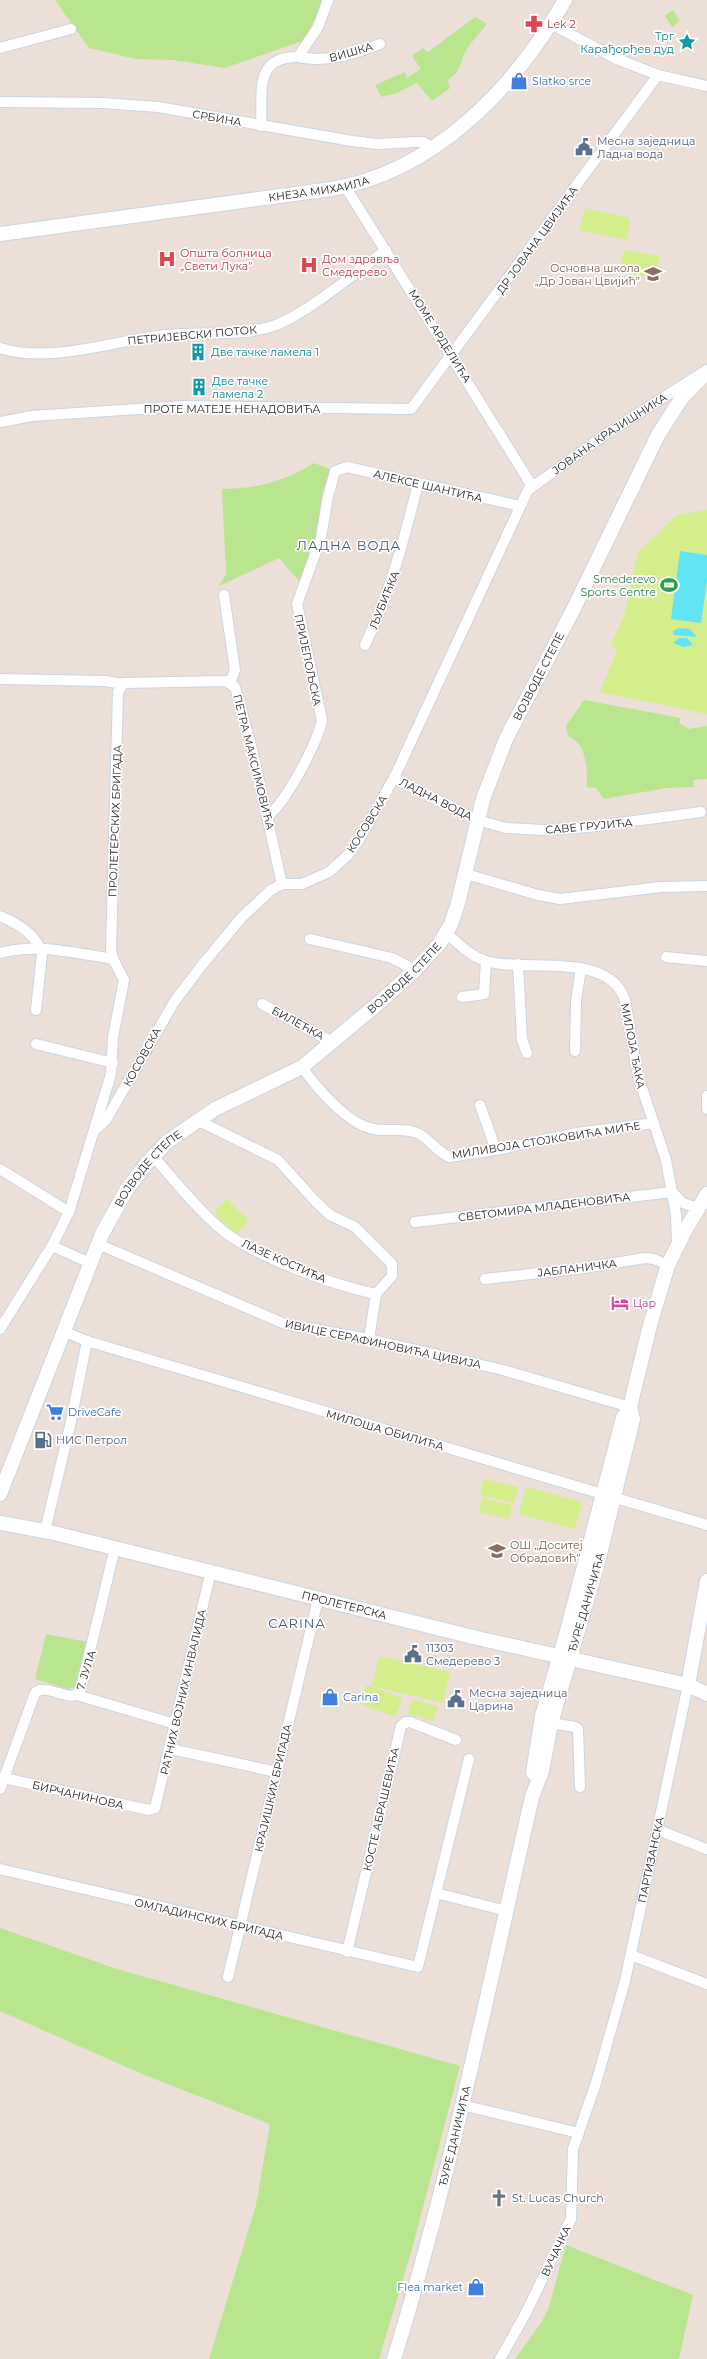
<svg xmlns="http://www.w3.org/2000/svg" width="707" height="2359" viewBox="0 0 707 2359" font-family="Montserrat,sans-serif">
<style>
.green{fill:#bae58f}
.pitch{fill:#d3ee8a}
.water{fill:#62e4f5}
.lines{fill:none;stroke-linecap:round;stroke-linejoin:round}
.street-casing{stroke:#ccd4e1;stroke-width:12}
.secondary-casing{stroke:#ccd4e1;stroke-width:16}
.street{stroke:#fff;stroke-width:10}
.secondary{stroke:#fff;stroke-width:14}
.labels{text-anchor:middle;stroke-width:3.5;stroke-linejoin:round;paint-order:stroke}
.health-label{font-size:11px;fill:#be3a42;stroke:#fff;text-anchor:start}
.culture-label{font-size:11px;fill:#0d838f;stroke:#fff;text-anchor:start}
.street-label{font-size:11px;fill:#272727;stroke:#fff}
.shop-label{font-size:11px;fill:#366cbe;stroke:#fff;text-anchor:start}
.service-label{font-size:11px;fill:#4e5e75;stroke:#fff;text-anchor:start}
.education-label{font-size:11px;fill:#785e54;stroke:#fff;text-anchor:end}
.leisure-label{font-size:11px;fill:#27864d;stroke:#fff;text-anchor:end}
.hotel-label{font-size:11px;fill:#b23c85;stroke:#fff;text-anchor:start}
.worship-label{font-size:11px;fill:#5b616d;stroke:#fff;text-anchor:start}
.quarter-label{font-size:13px;letter-spacing:1px;fill:#465779;stroke:#fff}
</style>
<rect width="100%" height="100%" fill="#ebdfd7"/>
<g class="green">
<polygon points="55,0 324,0 305,40 225,68 173,60 136,59 89,48"/>
<polygon points="673,10 680,21 672,27 665,16"/>
<path d="M475,17l12,7c-7,8 -14,16 -20,25 -7,12 -6,24 -20,31l3,8 -18,13 -15,-18 -20,10 -16,4 -6,-12 30,-13 2,6 14,-9 -9,-13 11,-8 5,4z"/>
<path d="M314,463l16,6 -17,78 -14,34 -20,-23 -60,28 7,-12 -4,-85c37,-1 61,-7 92,-26z"/>
<path d="M584,700l97,18 -2,5 10,6 18,-3v53l-14,1 1,7 -28,1 -62,11 -8,-11 -9,-1c0,-18 0,-44 -19,-51l-2,-10z"/>
<polygon points="46,1634 87,1642 75,1687 68,1689 35,1679"/>
<polygon points="0,1928 117,1969 460,2066 412,2249 379,2359 209,2359 256,2205 270,2124 142,2074 0,2011"/>
<polygon points="566,2245 693,2295 679,2359 515,2359 541,2323 549,2307"/>
</g>
<g class="pitch">
<polygon points="585,208 630,218 627,240 579,230"/>
<polygon points="624,250 660,256 656,278 620,272"/>
<polygon points="707,510 707,714 600,692 617,650 611,644 624,616 638,553 677,515"/>
<polygon points="227,1199 249,1221 236,1234 214,1212"/>
<polygon points="484,1479 518,1487 514,1503 480,1495"/>
<polygon points="526,1487 582,1502 575,1529 519,1514"/>
<polygon points="482,1498 512,1505 509,1519 479,1512"/>
<polygon points="379,1656 450,1672 443,1703 372,1686"/>
<polygon points="367,1685 402,1698 396,1717 360,1704"/>
<polygon points="412,1699 438,1707 433,1721 408,1713"/>
</g>
<g class="water">
<polygon points="680,551 707,555 707,580 701,623 671,619"/>
<polygon points="678,628 690,629 697,637 674,635 673,631"/>
<polygon points="679,638 687,638 693,645 684,647 673,643"/>
</g>
<g class="lines">
<g class="street-casing">
<g id="street">
<polyline points="551,24 617,59 658,75 707,86"/>
<polyline points="0,48 71,29"/>
<path d="M298,57c30,6 54,-3 82,-13"/>
<polyline points="0,102 103,103 158,107 352,141 377,144 416,142 423,142 432,147"/>
<path d="M261,126c2,-34 -8,-69 37,-69l20,-30 10,-27"/>
<polyline points="345,186 532,486"/>
<path d="M0,348c52,16 111,-7 165,-13 36,-4 75,3 111,-10 33,-13 80,-53 110,-75"/>
<polyline points="0,422 32,416 184,406 411,409 658,75"/>
<polyline points="224,595 235,670 230,683"/>
<path d="M365,645c26,-55 38,-102 53,-161"/>
<polyline points="0,679 105,681 123,684"/>
<polyline points="394,778 477,820 506,828 543,830 589,827 701,812"/>
<path d="M267,817c19,-15 50,-73 55,-97l-25,-116 24,-66 7,-42 7,-25 12,-4 173,39"/>
<polyline points="466,874 538,895 560,899 661,887 707,886"/>
<path d="M0,916c17,7 37,19 42,38l-6,56"/>
<path d="M446,933c12,10 25,24 40,28 39,12 122,-11 139,39l13,76 28,84 10,54 1,30"/>
<polyline points="310,939 392,958 415,970"/>
<path d="M0,953c38,-10 75,0 113,6"/>
<polyline points="666,957 707,961"/>
<polyline points="518,964 522,1039 527,1053"/>
<polyline points="462,997 484,994 486,961"/>
<polyline points="262,1004 334,1043"/>
<polyline points="36,1044 113,1063"/>
<polyline points="575,1051 576,1001 581,968"/>
<path d="M302,1067c14,20 46,58 72,62 14,3 29,-2 43,4 12,5 19,18 32,24l47,-7 81,-17 77,-10"/>
<polyline points="707,1096 707,1109"/>
<polyline points="480,1105 496,1150"/>
<polyline points="197,1120 278,1160 316,1202 330,1215 355,1227 392,1264 392,1276 376,1294 369,1339"/>
<path id="s1" d="M94,1131l12,-11 68,-118 28,-37 40,-48 29,-27 11,-6h20l27,-12 19,-17 11,-15 35,-62 134,-288 78,-56 96,-61"/>
<path d="M153,1156c22,25 43,52 69,74 33,27 112,55 154,64"/>
<polyline points="0,1169 69,1212"/>
<polyline points="672,1192 683,1203 698,1208"/>
<polyline points="415,1222 672,1192"/>
<polyline points="98,1244 285,1324 369,1339 503,1370 630,1407"/>
<polyline points="52,1246 90,1263"/>
<polyline points="485,1279 584,1268 645,1258 654,1259 668,1265"/>
<polyline points="0,1329 52,1246 69,1212 111,1074 113,1037 124,980 113,959 111,950 118,692 124,683 225,681 235,687 252,749 282,884"/>
<polyline points="63,1331 87,1341 707,1525"/>
<polyline points="45,1531 70,1426 87,1341"/>
<polyline points="77,1695 175,1724"/>
<polyline points="551,1723 575,1727 578,1729 580,1787"/>
<polyline points="171,1749 277,1772"/>
<polyline points="4,1778 149,1810 155,1808 211,1571"/>
<path d="M0,1789l35,-96c12,-11 35,11 45,-1l35,-144"/>
<polyline points="658,1830 707,1849"/>
<polyline points="0,1869 418,1967 469,1759"/>
<polyline points="436,1893 507,1911"/>
<polyline points="347,1952 401,1726 406,1722 410,1722 456,1740"/>
<polyline points="631,1955 707,1984"/>
<polyline points="228,1977 318,1599"/>
<polyline points="462,2105 579,2133"/>
<path id="s2" d="M500,2359l26,-46 45,-94 2,-70 23,-66 29,-102 63,-296"/>
</g>
</g>
<g class="secondary-casing">
<g id="secondary">
<path id="s3" d="M0,234l331,-45c104,-17 184,-102 234,-189"/>
<path id="s4" d="M0,1494l102,-260 25,-45 20,-26 20,-21 48,-33 87,-42 79,-66 34,-31 25,-27 11,-19 7,-21 25,-104 23,-60 67,-129 85,-175 23,-36 26,-27"/>
<path id="s5" d="M0,1523l50,9 427,106 211,47 19,9"/>
<polyline points="688,1685 707,1581"/>
<polyline points="533,1773 542,1716 566,1635 623,1418 630,1407 650,1325 668,1265 686,1229 707,1194"/>
<path id="s6" d="M394,2359c57,-184 95,-374 138,-562l10,-26 9,-48 46,-157 36,-147 -3,-12"/>
</g>
</g>
<use href="#street" class="street"/>
<use href="#secondary" class="secondary"/>
</g>
<defs>
<g id="pharmacy-bare" transform="scale(1.38)"><path d="M-2-6h4v4h4v4h-4v4h-4v-4h-4v-4h4Z" fill="#e0444e" stroke="#fff" stroke-width="2.5" paint-order="stroke"/></g>
<g id="sight-bare" transform="scale(1.38)"><path d="M0-6L1.8-2.2L6-1.7L2.9 1.2L3.7 5.4L0 3.3L-3.7 5.4L-2.9 1.2L-6-1.7L-1.8-2.2Z" fill="#0f9aa8" stroke="#fff" stroke-width="2.5" paint-order="stroke"/></g>
<g id="shop-bare" transform="scale(1.38)"><path d="M-5-2.5h2.3a2.7 3.5 0 0 1 5.4 0H5L5.5 6h-11ZM-1.5-2.5h3a1.5 2.3 0 0 0-3 0Z" fill="#3f7fe0" stroke="#fff" stroke-width="2.5" paint-order="stroke"/></g>
<g id="civic-bare" transform="scale(1.38)"><path d="M-.6-6.5H3V-4.5H.6V-3L4-1V1h2V6H-6V1h2V-1L-.6-3ZM-1.2 2.5V6h2.4V2.5Z" fill="#5c6f8a" stroke="#fff" stroke-width="2.5" paint-order="stroke"/></g>
<g id="hospital-bare" transform="scale(1.38)"><path d="M-5-5h3v3.5h4V-5h3V5h-3V1.5h-4V5h-3Z" fill="#e0444e" stroke="#fff" stroke-width="2.5" paint-order="stroke"/></g>
<g id="school-bare" transform="scale(1.38)"><path d="M0-5L7-2L0 1L-7-2ZM-4 1L0 2.5L4 1V4Q0 6-4 4Z" fill="#8d6e63" stroke="#fff" stroke-width="2.5" paint-order="stroke"/></g>
<g id="building-bare" transform="scale(1.38)"><path d="M-4-6H4V6H1V3H-1V6H-4ZM-2.5-4.3h1.7v1.8h-1.7ZM.8-4.3h1.7v1.8H.8ZM-2.5-1h1.7V.8h-1.7ZM.8-1h1.7V.8H.8Z" fill="#0f9aa8" stroke="#fff" stroke-width="2.5" paint-order="stroke"/></g>
<g id="stadium-bare" transform="scale(1.38)"><path d="M0-5a6.5 5 0 1 0 0 10a6.5 5 0 1 0 0-10ZM-3.5-1.8h7v3.6h-7Z" fill="#2e9e5b" stroke="#fff" stroke-width="2.5" paint-order="stroke"/></g>
<g id="hotel-bare" transform="scale(1.38)"><path d="M-6-4.5h1.5V1H6V5H4.5V3h-9V5H-6ZM-4 0a1.8 1.8 0 1 1 3.6 0ZM.5 0V-2.5h3Q6-2.5 6 0Z" fill="#d1479c" stroke="#fff" stroke-width="2.5" paint-order="stroke"/></g>
<g id="supermarket-bare" transform="scale(1.38)"><path d="M-6-5.5h2.5l.6 2H6L4.5 2H-2.5L-4.4-4H-6ZM-1.5 3.2a1.3 1.3 0 1 0 .1 0ZM3 3.2a1.3 1.3 0 1 0 .1 0Z" fill="#3f7fe0" stroke="#fff" stroke-width="2.5" paint-order="stroke"/></g>
<g id="fuel-bare" transform="scale(1.38)"><path d="M-5.5-6h7V0h2V4h1.3V-2.5L3-4.5l.8-.8L6-3V5H2.5V1h-1V6h-7ZM-4.2-4.7v3.2H.2V-4.7Z" fill="#5c6f8a" stroke="#fff" stroke-width="2.5" paint-order="stroke"/></g>
<g id="church-bare" transform="scale(1.38)"><path d="M-1.2-6h2.4v3.5h3.3v2.4h-3.3V6h-2.4V-.1h-3.3v-2.4h3.3Z" fill="#6b7280" stroke="#fff" stroke-width="2.5" paint-order="stroke"/></g>
</defs>
<g fill-rule="evenodd">
<use href="#pharmacy-bare" x="534" y="24"/>
<use href="#sight-bare" x="687" y="42"/>
<use href="#shop-bare" x="519" y="81"/>
<use href="#civic-bare" x="584" y="147"/>
<use href="#hospital-bare" x="167" y="259"/>
<use href="#hospital-bare" x="309" y="265"/>
<use href="#school-bare" x="653" y="274"/>
<use href="#building-bare" x="198" y="352"/>
<use href="#building-bare" x="199" y="387"/>
<use href="#stadium-bare" x="669" y="585"/>
<use href="#hotel-bare" x="620" y="1303"/>
<use href="#supermarket-bare" x="55" y="1412"/>
<use href="#fuel-bare" x="43" y="1440"/>
<use href="#school-bare" x="497" y="1551"/>
<use href="#civic-bare" x="413" y="1654"/>
<use href="#shop-bare" x="330" y="1697"/>
<use href="#civic-bare" x="456" y="1699"/>
<use href="#church-bare" x="499" y="2198"/>
<use href="#shop-bare" x="476" y="2287"/>
</g>
<g class="labels">
<g class="health-label">
<text x="547" y="28">Lek 2</text>
<text x="180" y="257">Општа болница<tspan x="180" dy="13">„Свети Лука”</tspan></text>
<text x="322" y="263">Дом здравља<tspan x="322" dy="13">Смедерево</tspan></text>
</g>
<g class="culture-label">
<text x="674" y="40" text-anchor="end">Трг<tspan x="674" dy="13">Карађорђев дуд</tspan></text>
<text x="211" y="356">Две тачке ламела 1</text>
<text x="212" y="385">Две тачке<tspan x="212" dy="13">ламела 2</tspan></text>
</g>
<g class="street-label">
<text transform="translate(351 52) rotate(-16)" y="4">ВИШКА</text>
<text transform="translate(217 118) rotate(10)" y="4">СРБИНА</text>
<text dy="4" stroke="none"><textPath href="#s3" startOffset="322">КНЕЗА МИХАИЛА</textPath></text>
<text transform="translate(537 240) rotate(-54)" y="4">ДР ЈОВАНА ЦВИЈИЋА</text>
<text transform="translate(192 335) rotate(-5)" y="4">ПЕТРИЈЕВСКИ ПОТОК</text>
<text transform="translate(440 336) rotate(58)" y="4">МОМЕ АРДЕЛИЋА</text>
<text x="232" y="413">ПРОТЕ МАТЕЈЕ НЕНАДОВИЋА</text>
<text dy="4" stroke="none"><textPath href="#s1" startOffset="895">ЈОВАНА КРАЈИШНИКА</textPath></text>
<text transform="translate(428 486) rotate(13)" y="4">АЛЕКСЕ ШАНТИЋА</text>
<text transform="translate(384 600) rotate(-68)" y="4">ЉУБИЋКА</text>
<text transform="translate(308 660) rotate(78)" y="4">ПРИЈЕПОЉСКА</text>
<text dy="4" stroke="none"><textPath href="#s4" startOffset="1019">ВОЈВОДЕ СТЕПЕ</textPath></text>
<text transform="translate(254 762) rotate(76)" y="4">ПЕТРА МАКСИМОВИЋА</text>
<text transform="translate(436 799) rotate(27)" y="4">ЛАДНА ВОДА</text>
<text transform="translate(115 821) rotate(-88)" y="4">ПРОЛЕТЕРСКИХ БРИГАДА</text>
<text transform="translate(367 824) rotate(-58)" y="4">КОСОВСКА</text>
<text transform="translate(589 826) rotate(-5)" y="4">САВЕ ГРУЈИЋА</text>
<text dy="4" stroke="none"><textPath href="#s4" startOffset="683">ВОЈВОДЕ СТЕПЕ</textPath></text>
<text transform="translate(298 1023) rotate(28)" y="4">БИЛЕЋКА</text>
<text transform="translate(633 1046) rotate(79)" y="4">МИЛОЈА ЂАКА</text>
<text transform="translate(142 1057) rotate(-61)" y="4">КОСОВСКА</text>
<text transform="translate(546 1140) rotate(-9)" y="4">МИЛИВОЈА СТОЈКОВИЋА МИЋЕ</text>
<text dy="4" stroke="none"><textPath href="#s4" startOffset="360">ВОЈВОДЕ СТЕПЕ</textPath></text>
<text transform="translate(544 1207) rotate(-7)" y="4">СВЕТОМИРА МЛАДЕНОВИЋА</text>
<text transform="translate(284 1261) rotate(24)" y="4">ЛАЗЕ КОСТИЋА</text>
<text transform="translate(577 1268) rotate(-7)" y="4">ЈАБЛАНИЧКА</text>
<text transform="translate(383 1344) rotate(12)" y="4">ИВИЦЕ СЕРАФИНОВИЋА ЦИВИЈА</text>
<text transform="translate(385 1430) rotate(16)" y="4">МИЛОША ОБИЛИЋА</text>
<text dy="4" stroke="none"><textPath href="#s6" startOffset="781">ЂУРЕ ДАНИЧИЋА</textPath></text>
<text dy="4" stroke="none"><textPath href="#s5" startOffset="354">ПРОЛЕТЕРСКА</textPath></text>
<text transform="translate(86 1670) rotate(-73)" y="4">7. ЈУЛА</text>
<text transform="translate(183 1692) rotate(-77)" y="4">РАТНИХ ВОЈНИХ ИНВАЛИДА</text>
<text transform="translate(273 1788) rotate(-77)" y="4">КРАЈИШКИХ БРИГАДА</text>
<text transform="translate(78 1795) rotate(13)" y="4">БИРЧАНИНОВА</text>
<text transform="translate(381 1809) rotate(-77)" y="4">КОСТЕ АБРАШЕВИЋА</text>
<text dy="4" stroke="none"><textPath href="#s2" startOffset="527">ПАРТИЗАНСКА</textPath></text>
<text transform="translate(209 1919) rotate(13)" y="4">ОМЛАДИНСКИХ БРИГАДА</text>
<text dy="4" stroke="none"><textPath href="#s6" startOffset="231">ЂУРЕ ДАНИЧИЋА</textPath></text>
<text transform="translate(556 2251) rotate(-65)" y="4">ВУЧАЧКА</text>
</g>
<g class="shop-label">
<text x="532" y="85">Slatko srce</text>
<text x="68" y="1416">DriveCafe</text>
<text x="343" y="1701">Carina</text>
<text x="463" y="2291" text-anchor="end">Flea market</text>
</g>
<g class="service-label">
<text x="597" y="145">Месна заједница<tspan x="597" dy="13">Ладна вода</tspan></text>
<text x="56" y="1444">НИС Петрол</text>
<text x="426" y="1652">11303<tspan x="426" dy="13">Смедерево 3</tspan></text>
<text x="469" y="1697">Месна заједница<tspan x="469" dy="13">Царина</tspan></text>
</g>
<g class="education-label">
<text x="640" y="272">Основна школа<tspan x="640" dy="13">„Др Јован Цвијић”</tspan></text>
<text x="510" y="1549" text-anchor="start">ОШ „Доситеј<tspan x="510" dy="13">Обрадовић”</tspan></text>
</g>
<g class="leisure-label">
<text x="656" y="583">Smederevo<tspan x="656" dy="13">Sports Centre</tspan></text>
</g>
<g class="hotel-label">
<text x="633" y="1307">Цар</text>
</g>
<g class="worship-label">
<text x="512" y="2202">St. Lucas Church</text>
</g>
<g class="quarter-label">
<text x="349" y="550">ЛАДНА ВОДА</text>
<text x="297" y="1628">CARINA</text>
</g>
</g>
</svg>
